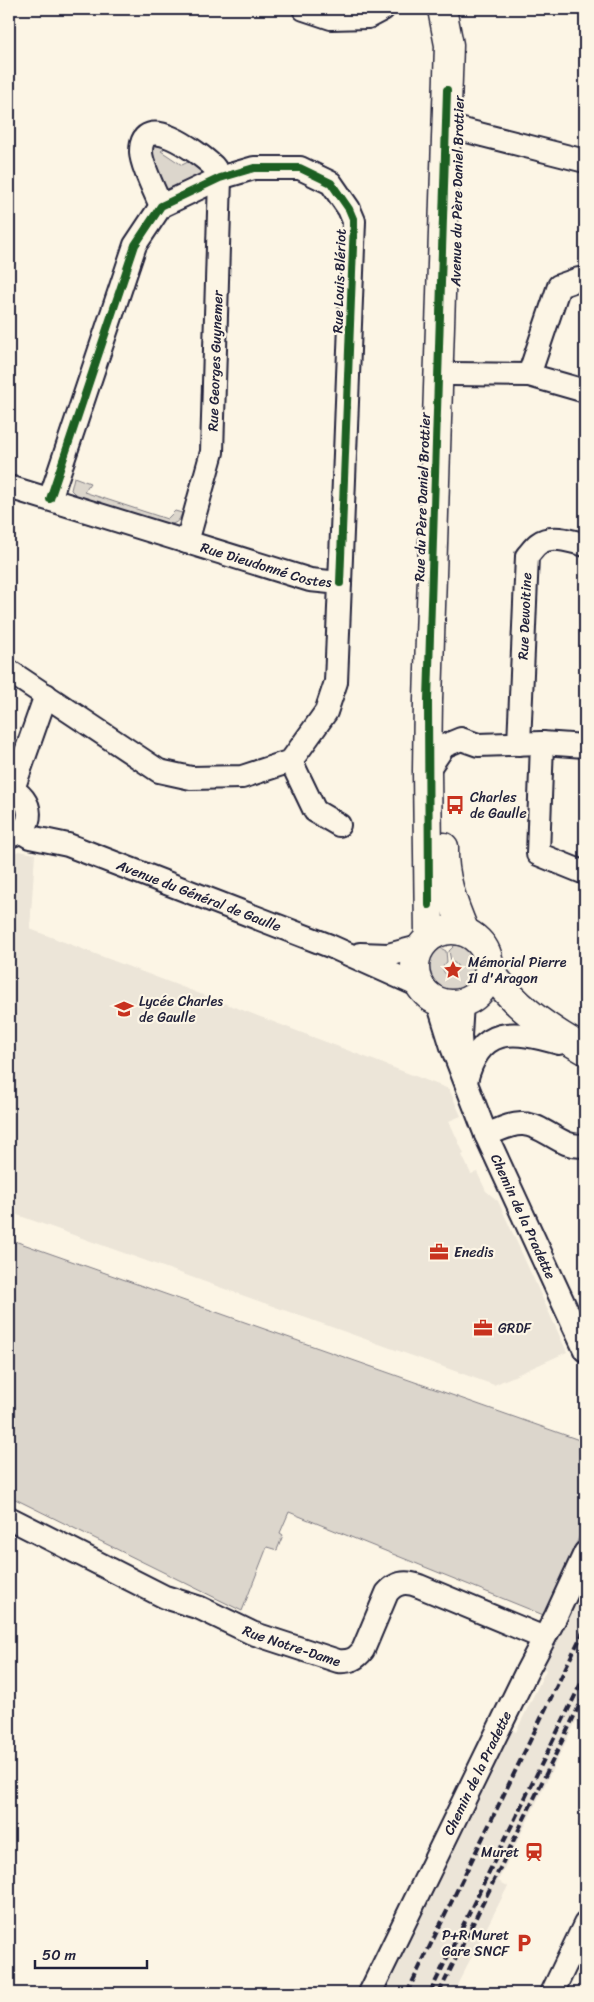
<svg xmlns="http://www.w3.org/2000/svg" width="594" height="2002" viewBox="0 0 594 2002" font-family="Sriracha,sans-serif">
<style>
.built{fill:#ece5d8}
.green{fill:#dcd6cc;stroke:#7f7c84}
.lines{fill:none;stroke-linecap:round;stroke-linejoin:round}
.minor-casing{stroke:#22223b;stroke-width:26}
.major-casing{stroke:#22223b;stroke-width:31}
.minor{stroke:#fcf5e5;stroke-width:22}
.major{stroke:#fcf5e5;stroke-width:28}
.rail{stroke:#22223b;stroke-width:4;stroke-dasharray:8 4;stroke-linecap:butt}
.cycleway-casing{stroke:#fcf5e5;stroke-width:11}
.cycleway{stroke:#1b5e20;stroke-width:8}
.labels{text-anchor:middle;stroke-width:4.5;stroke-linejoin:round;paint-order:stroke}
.street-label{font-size:14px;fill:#22223b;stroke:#fcf5e5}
.poi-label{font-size:14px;fill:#22223b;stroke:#fcf5e5;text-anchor:start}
</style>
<rect width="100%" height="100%" fill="#fcf5e5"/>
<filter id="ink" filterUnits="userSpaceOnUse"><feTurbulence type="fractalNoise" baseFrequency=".02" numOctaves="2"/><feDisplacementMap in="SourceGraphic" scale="10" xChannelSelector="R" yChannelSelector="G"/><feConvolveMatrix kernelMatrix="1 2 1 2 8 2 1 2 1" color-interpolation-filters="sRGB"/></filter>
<g filter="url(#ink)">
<g class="built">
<polygon points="19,851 35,854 30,929 449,1089 461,1116 449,1121 464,1154 462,1155 471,1174 477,1172 486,1191 498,1201 567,1352 494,1385 9,1212 9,855"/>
<polygon points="585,1572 585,1719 583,1724 576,1721 498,1881 508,1886 453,1993 381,1993 510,1729 516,1732 546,1670 542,1668 561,1631 558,1628"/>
</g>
<g class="green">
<polygon points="150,142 171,144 161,151 182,165 192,160 207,172 165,193 148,147"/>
<path d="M74,477l16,6 -6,9 83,27 8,-8 7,2c-3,9 -7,12 -17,11l-89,-29 -5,-5z"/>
<path d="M458,942c8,3 13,8 17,15 14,35 -44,53 -51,15 -2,-11 3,-20 11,-27l11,6 1,11c-6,4 -5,10 1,14l7,-1 3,-8 -2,-3 -5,-3 -2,-10z"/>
<polygon points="9,1239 585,1442 585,1523 546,1616 289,1512 280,1533 283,1535 277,1550 267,1547 242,1611 9,1496"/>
</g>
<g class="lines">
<g class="minor-casing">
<g id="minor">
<polyline points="304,9 331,18 368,17 383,9"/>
<polyline points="459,129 585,161"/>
<path d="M161,206c-5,-12 -20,-42 -20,-54 0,-43 58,1 71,13 4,3 6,9 8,13l-8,274 -25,90"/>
<polyline points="452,374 529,375 585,391"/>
<polyline points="529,375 559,286 579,279 585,280"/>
<path id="s1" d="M9,487l301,93 30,3 -4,99 -10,30 -35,49 -49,16 -51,1 -32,-7 -150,-100"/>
<polyline points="50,499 135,245 161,206 220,178 254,168 300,168 331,183 349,209 354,221 340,583"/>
<polyline points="542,743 538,854 585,873"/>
<path id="s2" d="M519,744l8,-188c3,-3 7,-9 11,-12 13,-10 33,-3 47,1"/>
<polyline points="291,761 315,811 339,825"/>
<polyline points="427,771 444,746 461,739 478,745 542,743 585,746"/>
<path d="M9,788c25,10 28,42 0,48"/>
<polyline points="13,789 46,695"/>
<path id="s3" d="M20,831l10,6 38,8 262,101 87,39"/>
<polyline points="360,954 388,955 419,947"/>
<path id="s4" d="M438,1002l14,45 34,88 99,215"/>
<polyline points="461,1053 460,1036 462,1003"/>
<path d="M466,1081c14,-56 47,-51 93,-38"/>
<path d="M486,1135c11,-4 25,-12 37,-11 23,1 38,26 62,21"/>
<path id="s5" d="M9,1518l156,79 35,11 52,25 86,28c12,1 18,-2 25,-11l24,-57c9,-11 19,-12 32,-7l125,52"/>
<path id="s6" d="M370,1993l156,-320 30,-57 29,-63"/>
<polyline points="552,1993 585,1924"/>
</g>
</g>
<g class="major-casing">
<g id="major">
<path d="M444,847c-1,30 9,57 21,85"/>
<circle cx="452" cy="967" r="37"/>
<polyline points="429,936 427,771 428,700 449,45 442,9"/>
<path d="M489,969c24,37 59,60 96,81"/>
</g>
</g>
<use href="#minor" class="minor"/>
<use href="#major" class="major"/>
<g class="rail">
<polyline points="407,1993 585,1628"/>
<polyline points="430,1993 585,1675"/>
<polyline points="439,1993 585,1694"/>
</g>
<g class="cycleway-casing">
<g id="cycleway">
<polyline points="50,499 135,245 161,206 220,178 254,168 300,168 331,183 349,209 354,221 340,583"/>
<polyline points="429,905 428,700 447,90"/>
</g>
</g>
<use href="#cycleway" class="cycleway"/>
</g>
</g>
<defs>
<g id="bus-bare" transform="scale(1.5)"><path d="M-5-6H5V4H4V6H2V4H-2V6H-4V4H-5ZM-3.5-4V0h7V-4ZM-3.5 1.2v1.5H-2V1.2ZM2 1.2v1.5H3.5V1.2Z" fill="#c8321e" stroke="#fcf5e5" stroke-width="2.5" paint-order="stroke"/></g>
<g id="sight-bare" transform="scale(1.5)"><path d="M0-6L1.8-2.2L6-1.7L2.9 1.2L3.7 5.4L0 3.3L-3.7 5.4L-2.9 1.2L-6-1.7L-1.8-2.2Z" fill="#c8321e" stroke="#fcf5e5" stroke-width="2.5" paint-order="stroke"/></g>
<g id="school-bare" transform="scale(1.5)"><path d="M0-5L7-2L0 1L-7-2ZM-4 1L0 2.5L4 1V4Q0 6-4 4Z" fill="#c8321e" stroke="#fcf5e5" stroke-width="2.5" paint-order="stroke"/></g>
<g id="office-bare" transform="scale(1.5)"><path d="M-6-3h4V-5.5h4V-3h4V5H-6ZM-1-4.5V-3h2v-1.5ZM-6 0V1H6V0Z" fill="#c8321e" stroke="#fcf5e5" stroke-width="2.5" paint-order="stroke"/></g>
<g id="station-bare" transform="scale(1.5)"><path d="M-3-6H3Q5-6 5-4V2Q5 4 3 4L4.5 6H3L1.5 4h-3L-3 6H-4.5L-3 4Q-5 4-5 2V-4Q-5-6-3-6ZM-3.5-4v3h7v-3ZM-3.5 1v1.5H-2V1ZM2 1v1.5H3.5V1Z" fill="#c8321e" stroke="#fcf5e5" stroke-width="2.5" paint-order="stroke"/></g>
<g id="parking-bare" transform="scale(1.5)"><path d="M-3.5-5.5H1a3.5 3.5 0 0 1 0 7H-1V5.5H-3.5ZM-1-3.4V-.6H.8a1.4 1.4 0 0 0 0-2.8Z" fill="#c8321e" stroke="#fcf5e5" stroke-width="2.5" paint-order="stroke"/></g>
</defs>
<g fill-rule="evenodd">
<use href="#bus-bare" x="455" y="805"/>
<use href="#sight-bare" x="453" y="970"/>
<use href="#school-bare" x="124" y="1009"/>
<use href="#office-bare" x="439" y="1252"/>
<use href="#office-bare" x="483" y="1328"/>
<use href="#station-bare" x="534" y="1852"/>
<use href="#parking-bare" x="524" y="1943"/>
</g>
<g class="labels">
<g class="street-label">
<text transform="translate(457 191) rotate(-89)" y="5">Avenue du Père Daniel Brottier</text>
<text transform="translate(339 281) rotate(-88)" y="5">Rue Louis Blériot</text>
<text transform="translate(215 361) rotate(-88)" y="5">Rue Georges Guynemer</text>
<text transform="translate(422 497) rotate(-88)" y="5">Rue du Père Daniel Brottier</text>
<text dy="5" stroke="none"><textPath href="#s1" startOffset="269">Rue Dieudonné Costes</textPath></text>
<text dy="5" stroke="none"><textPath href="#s2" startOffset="128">Rue Dewoitine</textPath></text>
<text dy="5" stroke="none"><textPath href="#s3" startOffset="191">Avenue du Général de Gaulle</textPath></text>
<text dy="5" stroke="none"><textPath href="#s4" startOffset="231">Chemin de la Pradette</textPath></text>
<text dy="5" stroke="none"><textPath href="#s5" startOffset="311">Rue Notre-Dame</textPath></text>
<text dy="5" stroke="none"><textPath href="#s6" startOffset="245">Chemin de la Pradette</textPath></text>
</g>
<g class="poi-label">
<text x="470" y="802">Charles<tspan x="470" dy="16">de Gaulle</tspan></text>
<text x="468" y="967">Mémorial Pierre<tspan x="468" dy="16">II d'Aragon</tspan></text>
<text x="139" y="1006">Lycée Charles<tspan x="139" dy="16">de Gaulle</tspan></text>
<text x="454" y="1257">Enedis</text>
<text x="498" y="1333">GRDF</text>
<text x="519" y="1857" text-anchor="end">Muret</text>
<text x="509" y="1940" text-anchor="end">P+R Muret<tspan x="509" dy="16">Gare SNCF</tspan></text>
</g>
</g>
<rect width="594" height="2002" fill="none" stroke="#fcf5e5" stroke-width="30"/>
<rect x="15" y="15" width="564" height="1972" fill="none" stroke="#22223b" stroke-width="2" filter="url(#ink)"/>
<path d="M35 1960v8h112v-8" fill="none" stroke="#22223b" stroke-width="2.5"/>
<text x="42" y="1960" font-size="15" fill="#22223b" stroke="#fcf5e5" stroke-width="4" paint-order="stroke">50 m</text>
</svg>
